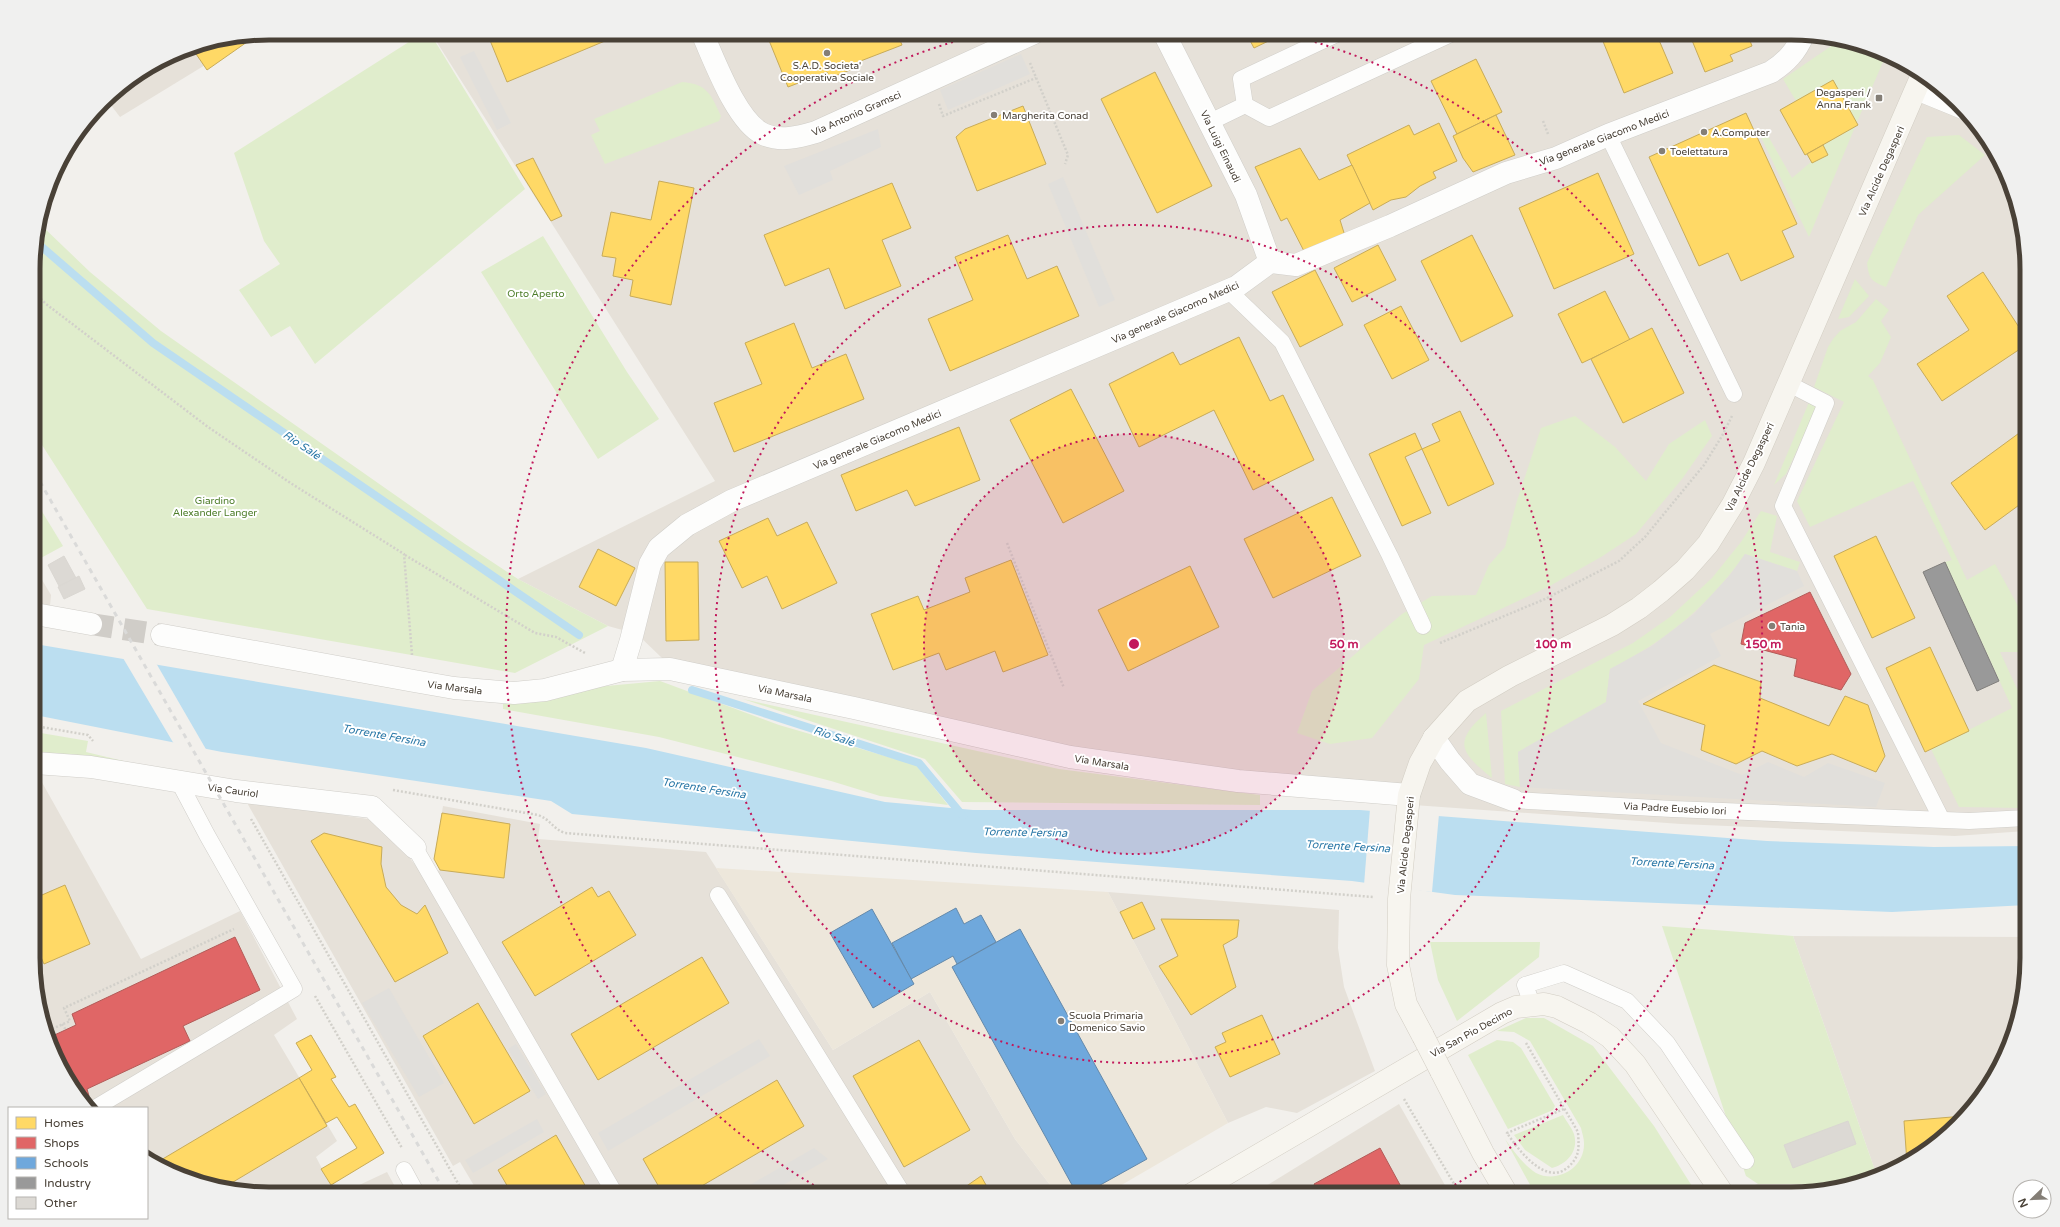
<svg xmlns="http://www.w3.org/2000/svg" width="2060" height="1227" viewBox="0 0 2060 1227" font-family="'Varela Round',sans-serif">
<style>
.residential{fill:#e6e1d9}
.education{fill:#ede7db}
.green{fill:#e0edcc}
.parking{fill:#e1dfdb}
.water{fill:#bbdef0}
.pier{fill:#f2f0ec}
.homes{fill:#ffd966;stroke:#c8ab58}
.shops{fill:#e06666;stroke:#b35b58}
.schools{fill:#6fa8dc;stroke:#6489aa}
.industry{fill:#999;stroke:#817f7c}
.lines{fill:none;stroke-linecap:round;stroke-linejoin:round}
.stream{stroke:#bbdef0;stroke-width:8}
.building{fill:#dcd9d4;stroke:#dad7d2}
.street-tunnel{stroke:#d0cdc8;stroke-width:22;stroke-dasharray:22 11;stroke-linecap:butt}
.lane-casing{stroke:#d0cec9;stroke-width:17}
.street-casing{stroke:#d0cec9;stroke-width:23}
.secondary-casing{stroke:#d2cdc3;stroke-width:23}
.path{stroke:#d2d0ca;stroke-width:2.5;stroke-dasharray:2 2;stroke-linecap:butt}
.lane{stroke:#fdfdfc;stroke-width:16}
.street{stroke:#fdfdfc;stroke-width:22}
.secondary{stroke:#f7f5ef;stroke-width:22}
.rail{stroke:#dadad9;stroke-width:3;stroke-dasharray:5 5;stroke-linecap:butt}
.secondary-bridge-casing{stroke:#d2cdc3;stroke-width:23;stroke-linecap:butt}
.secondary-bridge{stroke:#f7f5ef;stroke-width:22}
.ring{fill:none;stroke:#c2185b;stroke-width:2;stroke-dasharray:2 4}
.poi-dot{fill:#847e76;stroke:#fff;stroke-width:1.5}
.labels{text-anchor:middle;stroke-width:4;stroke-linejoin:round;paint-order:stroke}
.poi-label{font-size:10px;fill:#494137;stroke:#fff;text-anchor:start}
.street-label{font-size:10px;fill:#494137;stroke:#fff}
.park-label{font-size:10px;fill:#4c7c28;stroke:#fff}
.water-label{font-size:11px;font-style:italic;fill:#2a78a7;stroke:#fff}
.rim{fill:none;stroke:#494137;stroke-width:5}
.centre{fill:#c2185b;stroke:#fff;stroke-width:2}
.ring-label{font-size:12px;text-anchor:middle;font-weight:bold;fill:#c2185b;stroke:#fff;stroke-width:4;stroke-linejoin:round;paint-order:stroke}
</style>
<rect width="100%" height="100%" fill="#f2f0ec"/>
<g class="residential">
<polygon points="431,33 1791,33 1852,41 1909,65 1958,102 1995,151 2015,194 2026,254 2026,831 1955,836 1681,824 1343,800 686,681 637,634 608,626 518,579 715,481"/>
<polygon points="251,37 120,117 107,100 113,92 179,51"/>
<polygon points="35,568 51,595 48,627 35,625"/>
<polygon points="35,777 39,777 141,959 240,911 297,1019 274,1035 337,1141 316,1157 335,1194 269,1194 208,1186 147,1159 147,1108 89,1108 73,1089 46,1034 35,988"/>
<polygon points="246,801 368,819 394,838 423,875 440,870 434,859 443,806 540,824 538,839 706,852 833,1050 930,992 1015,1139 1057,1194 479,1194 460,1162 453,1166"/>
<polygon points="1108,892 1339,910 1338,948 1344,987 1375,1071 1297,1113 1266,1107 1228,1123"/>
<polygon points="1793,936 2027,937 2027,973 2015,1033 1995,1076 1958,1125 1909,1162 1877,1176"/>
<polygon points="1399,1104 1450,1194 1253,1194"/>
<polygon points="387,1172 399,1194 340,1194"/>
<polygon points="1758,1184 1857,1184 1806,1194 1752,1194 1748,1187"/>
</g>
<polygon class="education" points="716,868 1108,892 1228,1123 1106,1194 1057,1194 1015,1139 930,992 833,1050"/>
<g class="green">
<polygon points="423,33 430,33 525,189 315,364 290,326 271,337 239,290 280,264 264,241 234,153"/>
<polygon points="1840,40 1852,41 1886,55 1857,122 1833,80 1796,101 1783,79"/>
<path d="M682,82c26,2 29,13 39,34l-2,5 -114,43 -14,-29 9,-4 -6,-12z"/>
<polygon points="1855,127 1809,237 1759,133 1764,129 1792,178 1811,162 1812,163 1827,155 1823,145"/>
<path d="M1959,135l26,20 -67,60 -32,72c-15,-6 -17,-8 -19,-24l60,-126z"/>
<polygon points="40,224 90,272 161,331 465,544 518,579 608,626 515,673 147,609 35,434 35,239"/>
<polygon points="543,236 627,372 659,419 598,459 481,272"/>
<polygon points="1855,279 1869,296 1849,317 1838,319"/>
<polygon points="1876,299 1889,310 1881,321 1891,337 1880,363 1868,376 1873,380 1967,580 1995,564 2018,606 2026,604 2026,652 2000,652 2026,708 2023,808 1959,807 1931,749 2012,708 1945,562 1952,560 1913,481 1810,527 1797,501 1844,402 1814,387 1828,347 1833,339 1840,331 1856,322"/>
<polygon points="1810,400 1818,404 1786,474 1774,485"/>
<polygon points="1575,416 1615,447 1646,481 1669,444 1705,420 1712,436 1682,479 1636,534 1601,557 1548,587 1424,645 1419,679 1372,738 1330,744 1297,733 1312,691 1402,614 1432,596 1476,595 1489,565 1505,547 1516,504 1541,428"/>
<polygon points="35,500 63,546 39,559 35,553"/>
<path d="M1761,511l16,5 -7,36 30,10 -3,9 -52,-17c-36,51 -79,87 -135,115l-4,33 -88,50 2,35 -15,-3 -4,-73 132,-68 37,-26 42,-39 29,-36z"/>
<polygon points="660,681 779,725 916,765 948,805 880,796 831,781 659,737 503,709 503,704 547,701 596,687"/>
<polygon points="743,699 1059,769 1260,795 1260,805 962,802 925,759"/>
<path d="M1486,713l6,65c-31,-25 -40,-36 -6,-65z"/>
<polygon points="35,732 88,741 86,752 161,770 35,754"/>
<polygon points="1662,926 1793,936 1877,1176 1857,1184 1758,1184 1746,1176"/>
<polygon points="1430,942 1540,942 1539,957 1457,1021 1438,980"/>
<path d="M1526,1018h18l49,28 61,80 43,68h-162l-30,-55c9,12 18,26 31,34 21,11 49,-5 48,-30 0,-5 -2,-10 -3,-15l-51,-87 -16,-9 -17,-1z"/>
<polygon points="1497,1040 1513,1042 1521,1048 1555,1106 1553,1110 1508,1129 1468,1055"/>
<path d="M1563,1115c3,6 9,13 11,19 5,17 -7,30 -22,34l-27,-18 -11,-15z"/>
</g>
<g class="parking">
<polygon points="474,51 511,123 497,130 460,57"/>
<polygon points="1021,54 1030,74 948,110 940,90"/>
<polygon points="878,129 881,147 830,171 833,180 799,195 784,166"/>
<polygon points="1063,177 1115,300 1099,307 1048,184"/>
<polygon points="1745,554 1797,571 1804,586 1710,634 1721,656 1638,701 1661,743 1742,775 1768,762 1804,777 1828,763 1885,783 1876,807 1520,787 1518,752 1606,702 1610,669 1652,646 1694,614 1730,575"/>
<polygon points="389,988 444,1083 419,1097 362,1003"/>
<polygon points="759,1039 770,1056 608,1151 598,1133"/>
<polygon points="516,1044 546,1094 538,1099 508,1049"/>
<polygon points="537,1119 544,1132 473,1173 465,1160"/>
<polygon points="814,1148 828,1159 768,1194 734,1194"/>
</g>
<polygon class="water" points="35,644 646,748 885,802 973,810 1360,810 1767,841 1934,847 2026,846 2027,905 1892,912 1455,895 1352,881 976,853 572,814 551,801 222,752 35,715"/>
<g class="pier">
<polygon points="123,658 156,663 207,751 174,744"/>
<polygon points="1370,809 1439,814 1432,892 1364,885"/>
</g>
<g class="homes">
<polygon points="487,33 624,33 507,82"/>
<polygon points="766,33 897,33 902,45 858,62 860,66 830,78 827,72 788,87"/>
<polygon points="1246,33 1285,33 1254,48"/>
<polygon points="1656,33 1673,73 1624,93 1600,34"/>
<polygon points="1689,33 1747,33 1752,46 1730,55 1733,61 1705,72"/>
<polygon points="257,35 207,70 192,48"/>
<polygon points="1476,59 1502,112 1457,134 1431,81"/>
<polygon points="1155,72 1212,186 1157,213 1101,99"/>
<polygon points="1833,80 1858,125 1805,155 1780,110"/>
<polygon points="1023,106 1046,164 977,191 956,137 965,129"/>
<polygon points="1746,113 1797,224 1782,231 1794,257 1741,281 1728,253 1699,266 1649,157"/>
<polygon points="1496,115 1515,155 1473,172 1463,158 1453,136"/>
<polygon points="1439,123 1457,161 1433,172 1436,178 1420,186 1406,197 1391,200 1373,210 1347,155 1409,125 1414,135"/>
<polygon points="1823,145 1828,155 1812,163 1807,154"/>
<polygon points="1300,148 1319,180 1352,165 1370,203 1340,220 1345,236 1307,257 1287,218 1281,221 1255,167"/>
<polygon points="533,158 562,216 551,221 516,165"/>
<polygon points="1598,173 1634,254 1554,289 1519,208"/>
<polygon points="659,181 694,188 671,305 630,296 633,280 613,276 616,258 602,256 611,212 651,220"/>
<polygon points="892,183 911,228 882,240 901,286 845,309 829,268 785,286 764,235"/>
<polygon points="1008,235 1027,279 1057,266 1079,316 950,371 928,319 973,300 955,257"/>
<polygon points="1472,235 1513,316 1461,342 1421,261"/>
<polygon points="1378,245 1396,280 1352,302 1334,268"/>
<polygon points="1315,270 1343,325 1300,347 1272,292"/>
<polygon points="1983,272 2026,338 2026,345 1942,401 1917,364 1969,330 1947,296"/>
<polygon points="1605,291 1630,340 1582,363 1558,314"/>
<polygon points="1401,306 1429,360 1392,379 1364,325"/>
<polygon points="794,323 812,368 846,354 864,399 734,452 714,403 762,384 745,343"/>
<polygon points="1652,328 1684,393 1623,423 1591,359"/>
<polygon points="1239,337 1270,401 1283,395 1314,460 1253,490 1214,410 1139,447 1109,384 1173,352 1180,365"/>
<polygon points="1071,389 1124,491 1063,523 1010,420"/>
<polygon points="1460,411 1494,484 1448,506 1422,449 1440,441 1432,424"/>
<polygon points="959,427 980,480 915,506 907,490 856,511 841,475"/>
<polygon points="2026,428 2026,500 1985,530 1951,483"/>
<polygon points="1415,433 1422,449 1405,457 1431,513 1402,526 1369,454"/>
<polygon points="1332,497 1361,556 1273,598 1244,539"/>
<polygon points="768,518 777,536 807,522 837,583 782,609 767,576 742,588 719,541"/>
<polygon points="1876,536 1915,618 1872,638 1834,556"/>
<polygon points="598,549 635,568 616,606 579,587"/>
<polygon points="1011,560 1048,655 1003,672 995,651 946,670 939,653 893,670 871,614 918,596 924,610 970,592 965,578"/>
<polygon points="665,562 698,562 699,640 666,641"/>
<polygon points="1190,566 1219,627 1128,671 1098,610"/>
<polygon points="1930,647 1969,731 1925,752 1886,668"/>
<polygon points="1714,665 1761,682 1760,698 1829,726 1845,696 1868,705 1885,756 1876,772 1832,754 1797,766 1762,751 1736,764 1701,750 1705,725 1643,704"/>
<polygon points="442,813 510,824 504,878 440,870 434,859"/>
<polygon points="324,833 382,847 381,864 386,887 401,905 417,914 425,905 448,953 395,982 311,841"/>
<polygon points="65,885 90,944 44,964 35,944 35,898"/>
<polygon points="592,887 598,897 609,891 636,935 535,996 502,942"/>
<polygon points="1142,902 1155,929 1133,939 1120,912"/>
<polygon points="1161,919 1239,920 1237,937 1223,945 1236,987 1191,1015 1159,966 1178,956"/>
<polygon points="702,957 729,1003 598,1080 571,1034"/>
<polygon points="478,1003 530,1091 474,1124 423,1036"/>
<polygon points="1262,1015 1280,1054 1230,1077 1215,1047 1226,1042 1222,1033"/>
<polygon points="311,1035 336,1077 331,1079 349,1107 355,1104 384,1153 331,1185 321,1169 357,1148 337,1117 326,1123 299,1078 312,1070 296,1043"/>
<polygon points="919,1040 970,1130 904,1167 853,1076"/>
<polygon points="299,1078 327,1126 223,1188 208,1186 166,1169 161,1160"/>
<polygon points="777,1080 804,1126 688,1194 663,1194 643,1159"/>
<polygon points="1964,1116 1958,1125 1907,1163 1904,1121"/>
<polygon points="556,1135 590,1194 512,1194 498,1170"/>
<polygon points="981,1176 991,1194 955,1194"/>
<polygon points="865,1188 868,1194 854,1194"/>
</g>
<g class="shops">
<polygon points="1810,592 1851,674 1841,690 1794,676 1797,659 1741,644 1745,623"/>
<polygon points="235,937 260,990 183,1026 190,1041 87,1089 89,1096 82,1100 73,1089 48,1038 76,1025 72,1014"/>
<polygon points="1380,1148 1405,1194 1319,1194 1314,1184"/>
</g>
<g class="schools">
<polygon points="956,908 964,924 981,915 996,942 957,964 953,956 911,979 892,943"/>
<polygon points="872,909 914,984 873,1008 830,933"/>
<polygon points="1020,929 1147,1159 1084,1194 1077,1194 952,967"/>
</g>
<polygon class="industry" points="1945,562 1999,681 1977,691 1923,572"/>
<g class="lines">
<g class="stream">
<polyline points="35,241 153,343 579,635"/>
<polyline points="692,690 919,763 963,816"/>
</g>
</g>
<g class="building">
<polygon points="64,556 76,578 59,586 48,565"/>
<polygon points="79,576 85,589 64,599 58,587"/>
<polygon points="1848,1121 1856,1144 1793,1168 1784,1145"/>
</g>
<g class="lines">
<polyline class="street-tunnel" points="91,624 162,635"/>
<g class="lane-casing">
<g id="lane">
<polyline points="1916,92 1965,112"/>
<polyline points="1245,105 1269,118 1453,33"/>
<polyline points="1245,105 1241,79 1339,33"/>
<polyline points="1210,122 1245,105"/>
<polyline points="1608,135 1734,394"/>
<polyline points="1228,290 1282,342 1390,556 1423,626"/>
<polyline points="1789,384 1826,403 1783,506 1941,818"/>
<polyline points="1513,800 1672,809 1969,821 2026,818"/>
<polyline points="415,848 615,1194"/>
<polyline points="718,895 903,1194"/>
<polyline points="1532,1004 1525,985 1564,973 1627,1001 1667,1043 1746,1161"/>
<polyline points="95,1108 294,989 207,835 179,782"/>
<polyline points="404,1170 417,1194"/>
</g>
</g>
<g class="street-casing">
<g id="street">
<path d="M702,33c12,26 34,88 61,101 17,8 36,3 53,-2l218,-99"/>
<polyline points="1164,33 1246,195 1270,262"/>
<polyline points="35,614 91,624"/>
<polyline points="162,635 414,681 454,688 514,693 545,690 622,670 670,669 854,708 1070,757 1238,781 1409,795"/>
<path d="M622,670l9,-30 19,-76 9,-16 28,-23 44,-24 505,-214 34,-25 26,3 94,-39 116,-53 50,-15 52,-23 163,-63c15,-10 25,-20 32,-37"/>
<polyline points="1434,738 1450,761 1470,784 1513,800"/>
<polyline points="35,763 91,767 236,791 372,807 415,848"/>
</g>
</g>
<g class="secondary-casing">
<g id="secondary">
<polyline points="1423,1036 1406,1004 1398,965 1399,899 1409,795 1420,763 1434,738 1467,701 1510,676 1612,625 1639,608 1661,591 1685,570 1708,544 1733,504 1754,463 1922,75"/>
<polyline points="1441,1071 1483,1153 1507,1194"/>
<polyline points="1192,1194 1502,1013 1516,1007 1544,1004 1557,1007 1589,1023 1610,1037 1635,1064 1723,1194"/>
</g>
</g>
<g class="path">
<polyline points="1030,63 1068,155 1065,164"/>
<polyline points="939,104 943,116 1036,78"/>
<polyline points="1543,121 1548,134"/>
<polyline points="35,293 46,304 208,427 292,484 404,554 412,655"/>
<polyline points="1007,543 1064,688"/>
<polyline points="405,555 535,633 556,637 585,653"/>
<polyline points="1440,643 1545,599 1619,561 1645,537 1704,465 1722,436 1732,416"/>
<polyline points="35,726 88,735 93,741"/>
<path d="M393,790l145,25c12,4 15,14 27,18l808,64"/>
<polyline points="251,819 464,1194"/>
<polyline points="315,996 402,1148"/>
<polyline points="62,1024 66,1030"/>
<polyline points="45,1032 70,1021 64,1008 234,929"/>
<path d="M1526,1043l52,89c1,17 2,25 -11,36 -22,18 -50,-20 -60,-35l57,-24"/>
<polyline points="1404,1099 1460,1194"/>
</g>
<use href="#lane" class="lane"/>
<use href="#street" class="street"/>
<use href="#secondary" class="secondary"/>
<polyline class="rail" points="35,473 446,1194"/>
<g class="secondary-bridge-casing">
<polyline id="secondary-bridge" points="1423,1036 1441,1071"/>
</g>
<use href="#secondary-bridge" class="secondary-bridge"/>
</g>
<circle cx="1134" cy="644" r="210" fill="#c2185b" fill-opacity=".12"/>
<g class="ring">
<circle cx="1134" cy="644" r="210"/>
<circle cx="1134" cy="644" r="419"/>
<path d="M824 1191A629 629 0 0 1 982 34M1286 34A629 629 0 0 1 1444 1191"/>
</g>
<g class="poi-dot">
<circle cx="827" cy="53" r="4"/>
<rect x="1875" y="94" width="8" height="8" rx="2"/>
<circle cx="994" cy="115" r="4"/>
<circle cx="1704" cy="132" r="4"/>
<circle cx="1662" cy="151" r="4"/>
<circle cx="1772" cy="626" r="4"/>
<circle cx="1061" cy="1021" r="4"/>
</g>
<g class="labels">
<g class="poi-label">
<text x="827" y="69" text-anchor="middle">S.A.D. Societa'<tspan x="827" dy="12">Cooperativa Sociale</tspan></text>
<text x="1871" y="96" text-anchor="end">Degasperi /<tspan x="1871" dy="12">Anna Frank</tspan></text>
<text x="1002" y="119">Margherita Conad</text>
<text x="1712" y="136">A.Computer</text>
<text x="1670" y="155">Toelettatura</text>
<text x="1780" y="630">Tania</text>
<text x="1069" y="1019">Scuola Primaria<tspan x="1069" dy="12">Domenico Savio</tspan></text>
</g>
<g class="street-label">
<text transform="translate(856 113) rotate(-24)" y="4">Via Antonio Gramsci</text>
<text transform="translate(1604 137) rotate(-21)" y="4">Via generale Giacomo Medici</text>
<text transform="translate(1221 146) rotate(64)" y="4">Via Luigi Einaudi</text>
<text transform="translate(1881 171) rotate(-66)" y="4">Via Alcide Degasperi</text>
<text transform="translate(1175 312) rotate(-24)" y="4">Via generale Giacomo Medici</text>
<text transform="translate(877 439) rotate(-23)" y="4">Via generale Giacomo Medici</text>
<text transform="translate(1749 467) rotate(-64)" y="4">Via Alcide Degasperi</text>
<text transform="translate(455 687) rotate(7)" y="4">Via Marsala</text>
<text transform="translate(785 693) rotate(12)" y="4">Via Marsala</text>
<text transform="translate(1102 762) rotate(9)" y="4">Via Marsala</text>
<text transform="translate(233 790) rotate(8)" y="4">Via Cauriol</text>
<text transform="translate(1675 808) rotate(3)" y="4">Via Padre Eusebio Iori</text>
<text transform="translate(1405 845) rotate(-84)" y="4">Via Alcide Degasperi</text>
<text transform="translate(1471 1032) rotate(-29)" y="4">Via San Pio Decimo</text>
</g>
<g class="park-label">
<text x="536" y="297">Orto Aperto</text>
<text x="215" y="504">Giardino<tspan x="215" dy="12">Alexander Langer</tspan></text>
</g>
<g class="water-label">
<text transform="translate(302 445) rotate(34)" y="4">Rio Salé</text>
<text transform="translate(384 735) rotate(10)" y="4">Torrente Fersina</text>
<text transform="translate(834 736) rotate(18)" y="4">Rio Salé</text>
<text transform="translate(704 788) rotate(9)" y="4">Torrente Fersina</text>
<text transform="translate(1025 832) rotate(1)" y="4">Torrente Fersina</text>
<text transform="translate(1348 846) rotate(3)" y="4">Torrente Fersina</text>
<text transform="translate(1672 863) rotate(3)" y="4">Torrente Fersina</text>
</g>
</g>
<path d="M0 0H2060V1227H0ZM269 40H1791A229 229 0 0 1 2020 269V958A229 229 0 0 1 1791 1187H269A229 229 0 0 1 40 958V269A229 229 0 0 1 269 40Z" fill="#f0f0ef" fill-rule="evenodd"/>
<path class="rim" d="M269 40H1791A229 229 0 0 1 2020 269V958A229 229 0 0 1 1791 1187H269A229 229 0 0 1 40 958V269A229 229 0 0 1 269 40Z"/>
<circle cx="1134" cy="644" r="6" class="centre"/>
<g class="ring-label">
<text x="1344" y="648">50 m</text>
<text x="1553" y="648">100 m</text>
<text x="1763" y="648">150 m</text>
</g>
<rect x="8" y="1107" width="140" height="112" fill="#ffffff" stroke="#b6b3af"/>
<rect x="16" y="1117" width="20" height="12" fill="#ffd966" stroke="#b6b3af"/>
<text x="44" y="1127" font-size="12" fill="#494137">Homes</text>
<rect x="16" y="1137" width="20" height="12" fill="#e06666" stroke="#b6b3af"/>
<text x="44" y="1147" font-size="12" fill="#494137">Shops</text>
<rect x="16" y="1157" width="20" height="12" fill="#6fa8dc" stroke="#b6b3af"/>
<text x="44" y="1167" font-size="12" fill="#494137">Schools</text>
<rect x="16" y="1177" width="20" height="12" fill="#999999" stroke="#b6b3af"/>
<text x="44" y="1187" font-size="12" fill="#494137">Industry</text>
<rect x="16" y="1197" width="20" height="12" fill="#dcd9d4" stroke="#b6b3af"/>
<text x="44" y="1207" font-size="12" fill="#494137">Other</text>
<g transform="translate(2032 1199) rotate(247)"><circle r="19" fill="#ffffff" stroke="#b6b3af"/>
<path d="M0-3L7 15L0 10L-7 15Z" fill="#847e76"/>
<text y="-6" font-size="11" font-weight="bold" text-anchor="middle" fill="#494137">N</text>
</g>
</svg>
